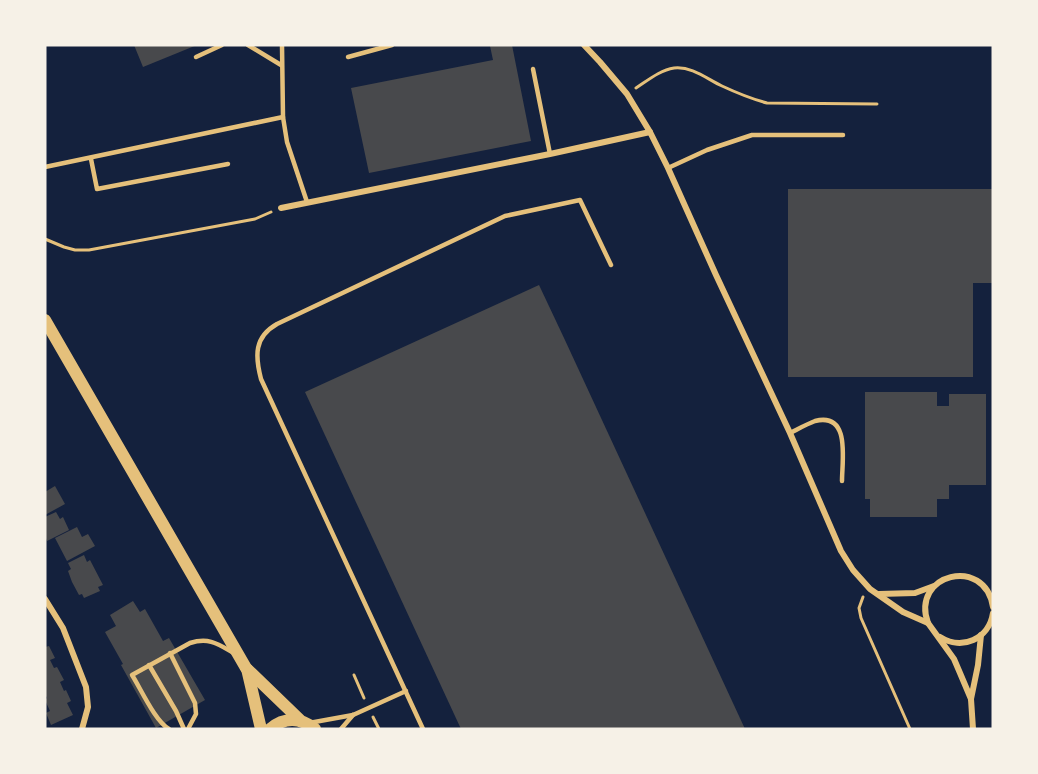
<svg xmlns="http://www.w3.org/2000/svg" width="1038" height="774" viewBox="0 0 1038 774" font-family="'Roboto Condensed',sans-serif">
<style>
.building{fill:#48494c}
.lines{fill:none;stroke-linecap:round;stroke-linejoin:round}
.path{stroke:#e5c07b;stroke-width:3}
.service{stroke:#e5c07b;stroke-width:4.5}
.minor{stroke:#e5c07b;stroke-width:6}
.secondary{stroke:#e5c07b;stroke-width:12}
</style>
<rect width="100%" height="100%" fill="#14213d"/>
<g class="building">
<polygon points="134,45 197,45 143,67"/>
<polygon points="493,45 512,45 531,141 369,173 351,88 493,60 490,46"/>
<polygon points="788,189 993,189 993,283 973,283 973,377 788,377"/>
<polygon points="539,285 564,338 745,729 461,729 305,392"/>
<polygon points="865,392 937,392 937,406 949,406 949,394 986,394 986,485 949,485 949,499 937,499 937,517 870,517 870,499 865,499"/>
<polygon points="55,486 65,504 45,515 45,492"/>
<polygon points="56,512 60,519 63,517 69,530 47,541 45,536 45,517"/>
<polygon points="77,527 82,537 88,534 95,546 67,561 55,538"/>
<polygon points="84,555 87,562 90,560 103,585 98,587 100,591 84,598 82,594 79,595 72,582 68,571 71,569 68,563"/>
<polygon points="133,601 140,612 145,609 163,641 169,638 205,700 156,728 121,665 123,664 105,632 116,626 110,615"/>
<polygon points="49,646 55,658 50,660 54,668 57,667 64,680 60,682 64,691 66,690 71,701 67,703 73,715 51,725 46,713 50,711 45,700 47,698 45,694 45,647"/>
</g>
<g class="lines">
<g class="path">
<path d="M636,88c11,-7 24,-18 38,-20 18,-2 33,11 48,18 15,7 30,13 45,17l110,1"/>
<polyline points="45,239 64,247 75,250 89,250 255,219 271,212"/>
<polyline points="863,597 859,608 861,618 910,729"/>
<polyline points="354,675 364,698"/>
<polyline points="373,717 379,729"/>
</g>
<g class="service">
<polyline points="248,45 281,65"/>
<polyline points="282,45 283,117 287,142 307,202"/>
<polyline points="196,57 222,45"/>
<polyline points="348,57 392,45"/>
<polyline points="533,69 550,154"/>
<polyline points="91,159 97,189 228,164"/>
<polyline points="45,167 283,117"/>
<polyline points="668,168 707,150 752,135 843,135"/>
<path d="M790,433c8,-4 17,-9 25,-12 36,-9 27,39 27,60"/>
<polyline points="170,653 195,703 196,714 188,729"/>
<polyline points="149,665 176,711 184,729"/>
<polyline points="309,723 353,715 406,691"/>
<path d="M169,729c-14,-8 -28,-40 -37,-54l58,-32c19,-6 28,1 44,10"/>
<polyline points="341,729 353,715"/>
<path d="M423,729l-162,-350c-6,-23 -7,-42 16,-55l228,-108 75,-16 31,65"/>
</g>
<g class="minor">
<polyline points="584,45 600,62 627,94 650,132 668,168 716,275 790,433 841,551 853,570 870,589 903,612 928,623"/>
<polyline points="281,208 550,154 650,132"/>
<polyline points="879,594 915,593 934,586"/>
<polyline points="45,599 63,628 86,687 88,707 82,729"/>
<path d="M940,637c22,14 49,2 53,-24"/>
<polyline points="971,699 978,665 981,635"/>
<path d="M973,729l-2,-30 -11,-26 -6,-14 -26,-36c-18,-49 57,-68 65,-16"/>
</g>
<g class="secondary">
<polyline points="45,320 246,668 300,720"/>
<polyline points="247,669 261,729"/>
<path d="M270,729c14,-12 30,-12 45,0"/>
</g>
</g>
<rect width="1038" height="774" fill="none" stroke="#f6f1e7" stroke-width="93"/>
</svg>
